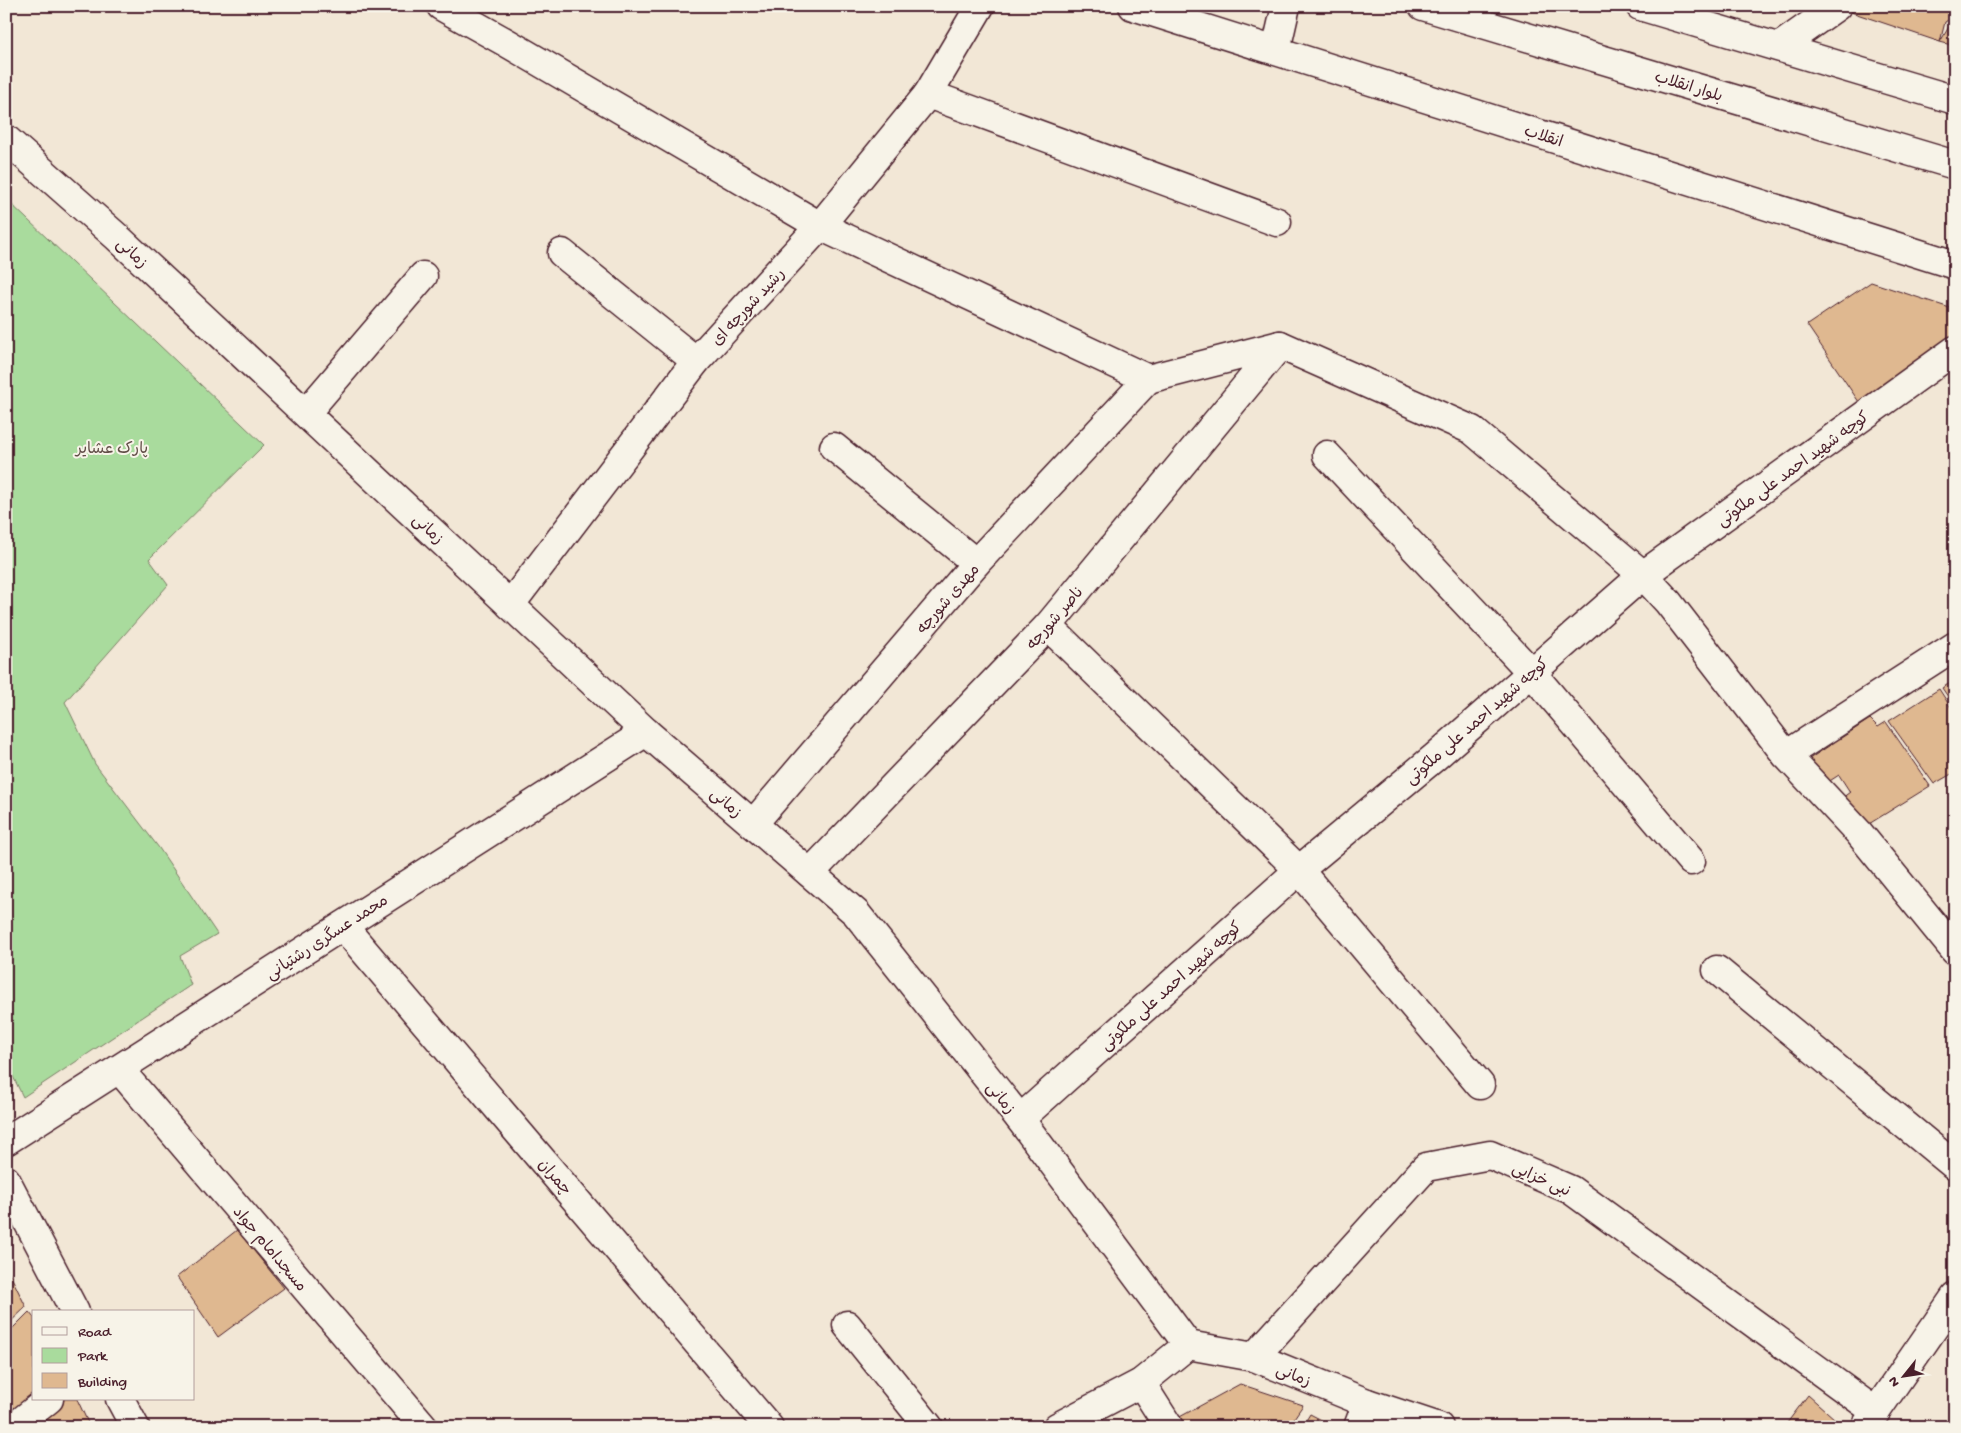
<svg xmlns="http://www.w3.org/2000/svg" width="1961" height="1433" viewBox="0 0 1961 1433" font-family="'Gochi Hand','Playpen Sans Arabic',sans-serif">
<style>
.green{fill:#a9db9d;stroke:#7a7d64}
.building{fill:#dfb890;stroke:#4a1f2b}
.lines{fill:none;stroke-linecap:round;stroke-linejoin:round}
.minor-casing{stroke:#4a1f2b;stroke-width:31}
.major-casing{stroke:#4a1f2b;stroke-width:31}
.minor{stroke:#f7f3e8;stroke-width:28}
.major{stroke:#f7f3e8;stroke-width:28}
.labels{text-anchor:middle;stroke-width:4;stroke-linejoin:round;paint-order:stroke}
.street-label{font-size:16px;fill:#4a1f2b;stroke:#f7f3e8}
.park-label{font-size:16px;fill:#624e48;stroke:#f7f3e8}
</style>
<rect width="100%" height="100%" fill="#f2e7d6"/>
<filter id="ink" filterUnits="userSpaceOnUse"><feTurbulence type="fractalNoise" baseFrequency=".02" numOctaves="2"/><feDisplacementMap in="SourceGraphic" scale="10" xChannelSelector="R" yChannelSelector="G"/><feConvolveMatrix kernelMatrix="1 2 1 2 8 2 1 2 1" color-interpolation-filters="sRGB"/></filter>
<g filter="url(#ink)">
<polygon class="green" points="6,199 264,445 149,559 168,585 65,702 95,764 159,848 217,934 180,956 191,985 23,1097 6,1062"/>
<g class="building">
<polygon points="1860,6 1955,6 1955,16 1945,22 1940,42 1851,12"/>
<polygon points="1955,22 1955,46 1940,42 1950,25"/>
<polygon points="1871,282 1953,309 1955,335 1859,402 1807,325"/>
<polygon points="1955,680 1955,707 1942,688"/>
<polygon points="1939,689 1955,714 1955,772 1934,784 1889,721"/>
<polygon points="1870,719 1878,727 1886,722 1930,786 1864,827 1838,801 1850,792 1839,775 1825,784 1809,759"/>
<polygon points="237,1230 284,1288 218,1337 177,1277"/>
<polygon points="6,1266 26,1307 6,1326"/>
<polygon points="29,1312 34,1318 34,1395 6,1420 6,1335"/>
<polygon points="1240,1384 1303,1405 1288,1427 1180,1427 1176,1419"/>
<polygon points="1808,1395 1844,1427 1784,1427"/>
<polygon points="64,1399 77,1399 90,1427 32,1427"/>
<polygon points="1310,1414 1335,1427 1302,1427"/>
</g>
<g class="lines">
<g class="minor-casing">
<g id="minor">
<polyline points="441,6 509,44 820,226 1148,379 1280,345 1472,430 1643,575 1668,602 1786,755 1859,833 1955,951"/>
<polyline points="1133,6 1955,265"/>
<polyline points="1779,47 1837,6"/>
<polyline points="928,94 1277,222"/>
<polyline points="6,139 117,237 646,732 856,913 1020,1119 1188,1345 1254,1357 1367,1403 1439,1427"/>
<polyline points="562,253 696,361"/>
<polyline points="306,413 423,276"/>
<polyline points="834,447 976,563"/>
<polyline points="1327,455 1531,672 1691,861"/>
<polyline points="510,605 696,361 820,226 928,94 980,6"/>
<polyline points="1048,626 1299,870 1480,1085"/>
<polyline points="1786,755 1955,646"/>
<polyline points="753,824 976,563 1148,379"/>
<polyline points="810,873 1048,626 1280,345"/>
<polyline points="343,926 769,1427"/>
<polyline points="1717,970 1955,1166"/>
<polyline points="119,1069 424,1427"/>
<polyline points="1020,1119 1299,870 1435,757 1643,575 1955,350"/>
<polyline points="6,1141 646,732"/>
<polyline points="6,1180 75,1312"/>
<polyline points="847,1325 929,1427"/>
<polyline points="1254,1357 1426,1167 1490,1155 1571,1190 1876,1412"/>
<polyline points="1141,1383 1169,1427"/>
<polyline points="120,1399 135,1427"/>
<polyline points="1866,1426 1955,1297"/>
<polyline points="14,1427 49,1399"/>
<polyline points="1057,1427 1141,1383 1188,1345"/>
<polyline points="1358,1427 1367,1403"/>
</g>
</g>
<g class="major-casing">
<g id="major">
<polyline points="1423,6 1955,165"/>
<polyline points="1640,6 1955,100"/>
<polyline points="1276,50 1286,6"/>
</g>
</g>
<use href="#minor" class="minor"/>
<use href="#major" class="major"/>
</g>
</g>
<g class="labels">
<g class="street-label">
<text transform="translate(1689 85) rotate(17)" y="6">بلوار انقلاب</text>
<text transform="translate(1544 135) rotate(18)" y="6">انقلاب</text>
<text transform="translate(133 252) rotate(43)" y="6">زمانی</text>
<text transform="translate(747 306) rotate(-47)" y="6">رشید شورچه ای</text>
<text transform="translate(1792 468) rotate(-36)" y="6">کوچه شهید احمد علی ملکوتی</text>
<text transform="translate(429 528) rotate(43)" y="6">زمانی</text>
<text transform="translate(947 598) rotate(-49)" y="6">مهدی شورچه</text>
<text transform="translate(1054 617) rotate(-49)" y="6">ناصر شورچه</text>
<text transform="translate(1476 720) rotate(-41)" y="6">کوچه شهید احمد علی ملکوتی</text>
<text transform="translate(727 802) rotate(41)" y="6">زمانی</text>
<text transform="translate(326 936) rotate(-33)" y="6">محمد عسگری رشتیانی</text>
<text transform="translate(1170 985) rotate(-42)" y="6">کوچه شهید احمد علی ملکوتی</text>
<text transform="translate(1002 1097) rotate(51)" y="6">زمانی</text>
<text transform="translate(556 1176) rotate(49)" y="6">چمران</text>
<text transform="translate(1542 1178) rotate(24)" y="6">نبی خزایی</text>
<text transform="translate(271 1248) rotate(50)" y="6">مسجدامام جواد</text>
<text transform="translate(1294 1374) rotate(22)" y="6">زمانی</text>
</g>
<g class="park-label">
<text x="112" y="453">پارک عشایر</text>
</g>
</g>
<rect width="1961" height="1433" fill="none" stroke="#f7f3e8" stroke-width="25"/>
<rect x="12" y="12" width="1936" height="1408" fill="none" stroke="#4a1f2b" stroke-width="2" filter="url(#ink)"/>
<rect x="32" y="1310" width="162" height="90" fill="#f7f3e8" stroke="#b29e9c"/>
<rect x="42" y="1327" width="25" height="8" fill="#f7f3e8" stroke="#b29e9c"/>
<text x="78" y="1336" font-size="15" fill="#4a1f2b">Road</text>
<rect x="42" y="1348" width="25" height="15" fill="#a9db9d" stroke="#b29e9c"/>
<text x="78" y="1360" font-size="15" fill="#4a1f2b">Park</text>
<rect x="42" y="1373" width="25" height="15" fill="#dfb890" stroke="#b29e9c"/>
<text x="78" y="1386" font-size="15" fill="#4a1f2b">Building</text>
<g transform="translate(1904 1376) rotate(240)" stroke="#f7f3e8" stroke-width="4" paint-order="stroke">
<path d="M0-4L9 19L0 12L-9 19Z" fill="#4a1f2b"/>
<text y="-8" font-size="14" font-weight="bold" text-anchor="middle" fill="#4a1f2b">N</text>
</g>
</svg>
